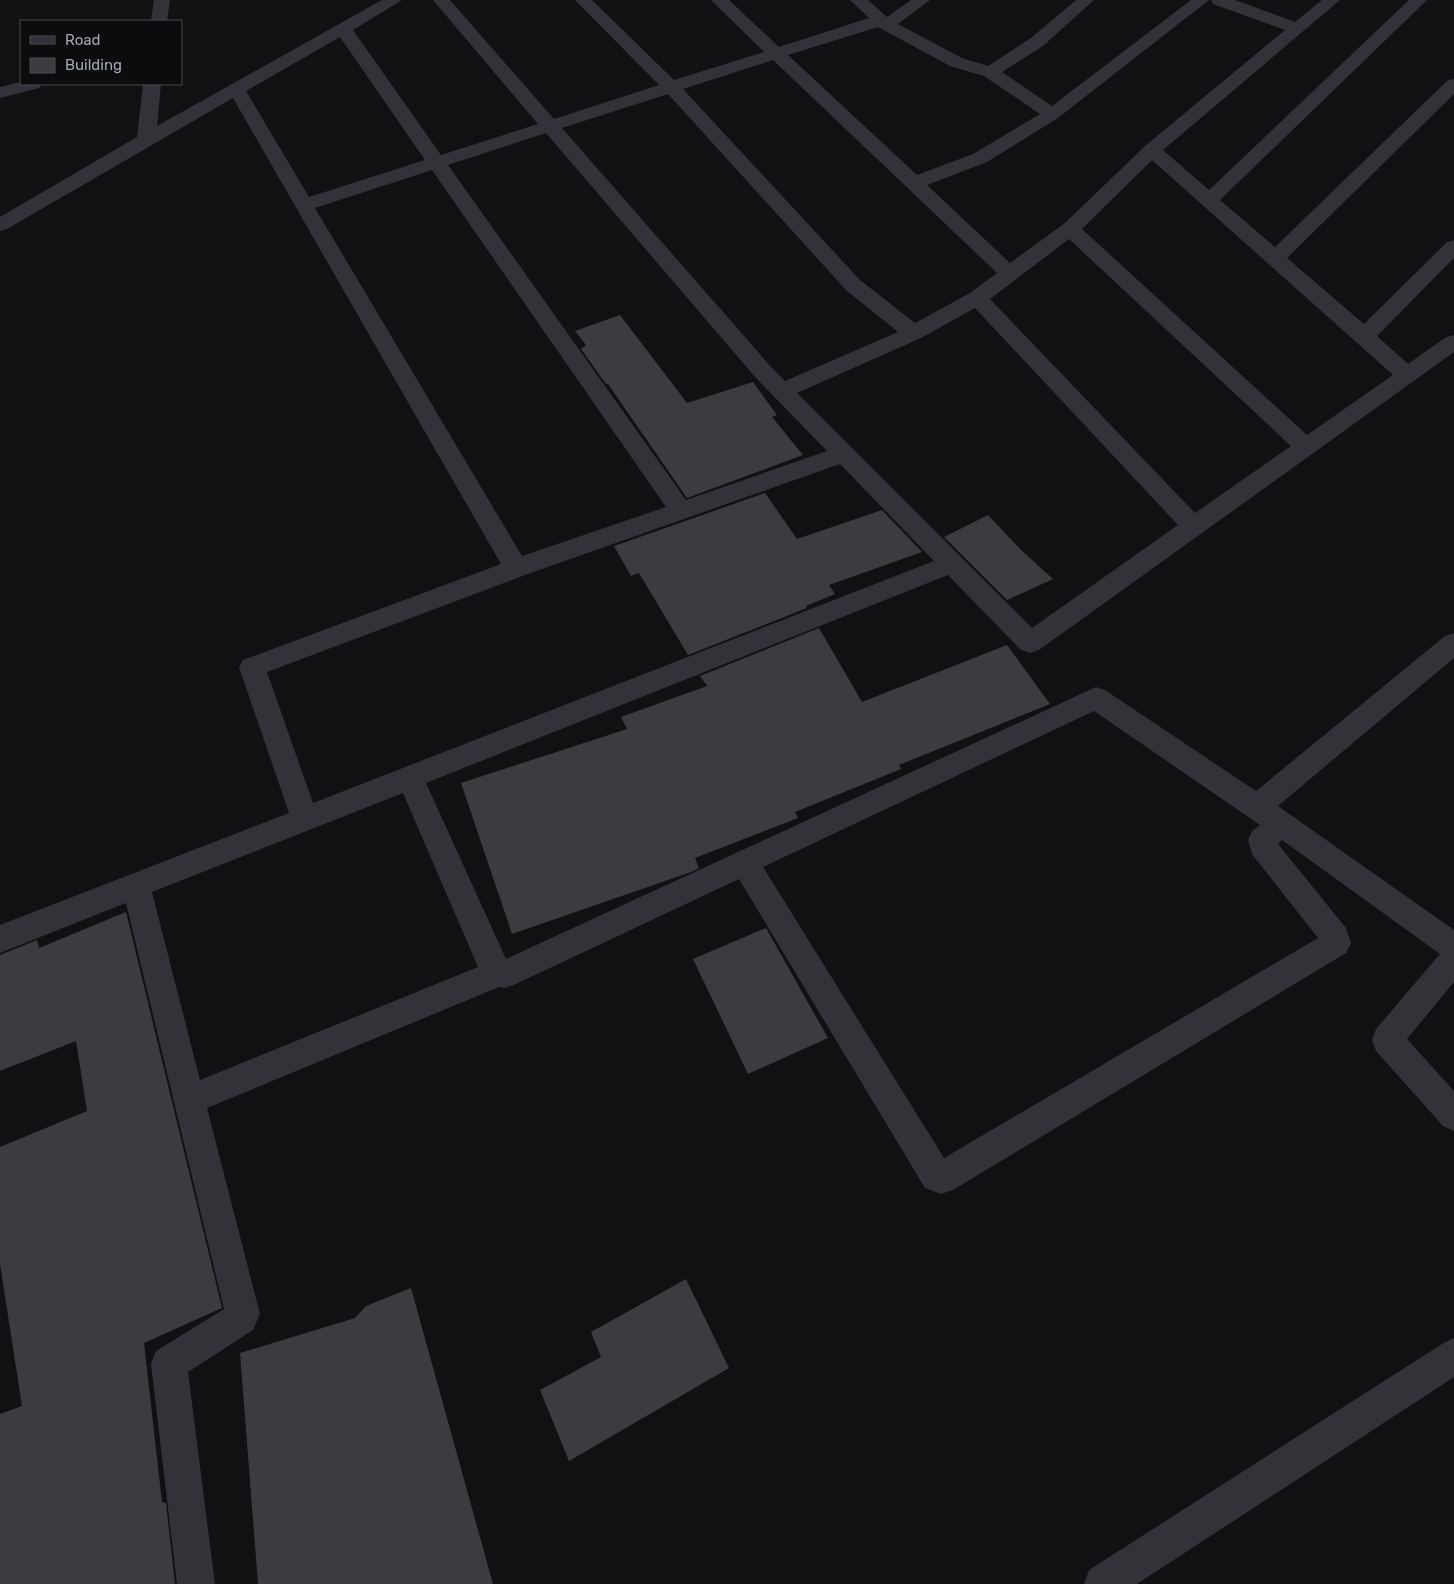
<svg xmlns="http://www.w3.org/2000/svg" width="1454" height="1584" viewBox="0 0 1454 1584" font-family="Rubik,sans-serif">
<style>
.building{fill:#3b3b40}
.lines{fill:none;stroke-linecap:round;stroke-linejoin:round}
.minor{fill:#323338;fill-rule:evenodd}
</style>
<rect width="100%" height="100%" fill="#111113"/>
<g class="building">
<polygon points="620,315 687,403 753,382 777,415 772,417 803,455 687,498 608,384 606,384 581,349 586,345 575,331"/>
<polygon points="765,493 797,539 882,510 922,552 829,585 835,594 806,606 807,608 688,655 639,573 631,576 614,546"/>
<polygon points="988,515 1021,550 1053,579 1007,600 944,537"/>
<polygon points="819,628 862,702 1007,645 1050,704 899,765 901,769 795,812 798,818 695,858 699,868 691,872 512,934 461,783 627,729 621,717 707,686 700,676"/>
<polygon points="126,912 222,1308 144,1343 162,1502 166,1503 175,1584 0,1584 0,1414 22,1406 0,1264 0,1147 87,1111 76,1041 0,1071 0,955 37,940 39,948"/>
<polygon points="766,928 828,1038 748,1074 693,959"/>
<polygon points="686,1279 729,1368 569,1461 540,1390 601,1357 591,1332"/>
<polygon points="411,1288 493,1584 258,1584 240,1353 355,1318 366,1306"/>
</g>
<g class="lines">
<g class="minor">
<polygon points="154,0 170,0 167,21 151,21"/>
<path d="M382,0h20l-49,30 88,125 97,-31 -105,-124h17l104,119 105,-34 -84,-85h17l82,80 90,-28 -53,-52h18l50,47 90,-29 -19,-18h18l19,17 24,-17h19l-32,24 64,34 26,8 43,-28 45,-38h18l-51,46 -41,26 50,34 139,-106h18l-151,118 -71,44 -60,23 83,78 55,-40 80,-77 140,-116 -72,-26 -2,-4h24l60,22 27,-22h18l-177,150 46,40 200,-190h18l-207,200 55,47 173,-167 6,-1v15l-167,164 77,66 83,-82 7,-2v18l-77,78 31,28 38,-27 8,-2v17l-415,298 -9,3 -9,-3 -73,-75 -522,208 80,176 590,-272 9,3 151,101 189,-155 9,-3v25l-176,148 176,124v52l-47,57 47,52v40l-11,-5 -67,-75 -4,-11 4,-11 64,-75 -158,-114 -4,4 68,84 5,15 -5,10 -393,237 -12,4 -16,-6 -186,-309 -223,105 -11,4 -6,-1 -292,121 53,206 -7,16 -65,42 27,212h-38l-26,-220 5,-13 68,-42 -98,-406 -126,50v-28l289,-112 -50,-146 4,-7 258,-96 -268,-466 -226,131 -7,2v-14l137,-80 6,-53h18l-4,42zM878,27l72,39 34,10 56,38 -67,40 -56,21 -129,-120zM340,37l85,123 -116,37 -63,-106zM773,60l224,213 -27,20 -55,30 -55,-43 -177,-191zM668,94l178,196 52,42 -113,49 -13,-13 -210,-240zM546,133l210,245 71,73 -141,49 -238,-335zM1152,160l241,215 -86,60 -225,-206zM432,170l234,337 -144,49 -207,-348zM1069,239l222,207 -96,67 -205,-214zM975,308l203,217 -146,103 -235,-235 124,-55zM840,464l94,97 -621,242 -46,-131 258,-97zM1094,711l166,114 -8,6 -4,9 4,14 66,84 -374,220 -181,-291zM403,793l75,174 -278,113 -48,-188z"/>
<polygon points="21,82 21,84 42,84 39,88 0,98 0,87"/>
<polygon points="1454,1338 1454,1377 1137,1584 1084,1584 1089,1570 1442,1344"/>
</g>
</g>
<rect x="20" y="20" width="162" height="65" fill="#0c0c0e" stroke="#484a50"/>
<rect x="30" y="36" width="25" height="8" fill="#323338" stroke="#484a50"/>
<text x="65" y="45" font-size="15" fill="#a2a6b4">Road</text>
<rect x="30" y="58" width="25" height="15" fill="#3b3b40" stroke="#484a50"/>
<text x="65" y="70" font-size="15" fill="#a2a6b4">Building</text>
</svg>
